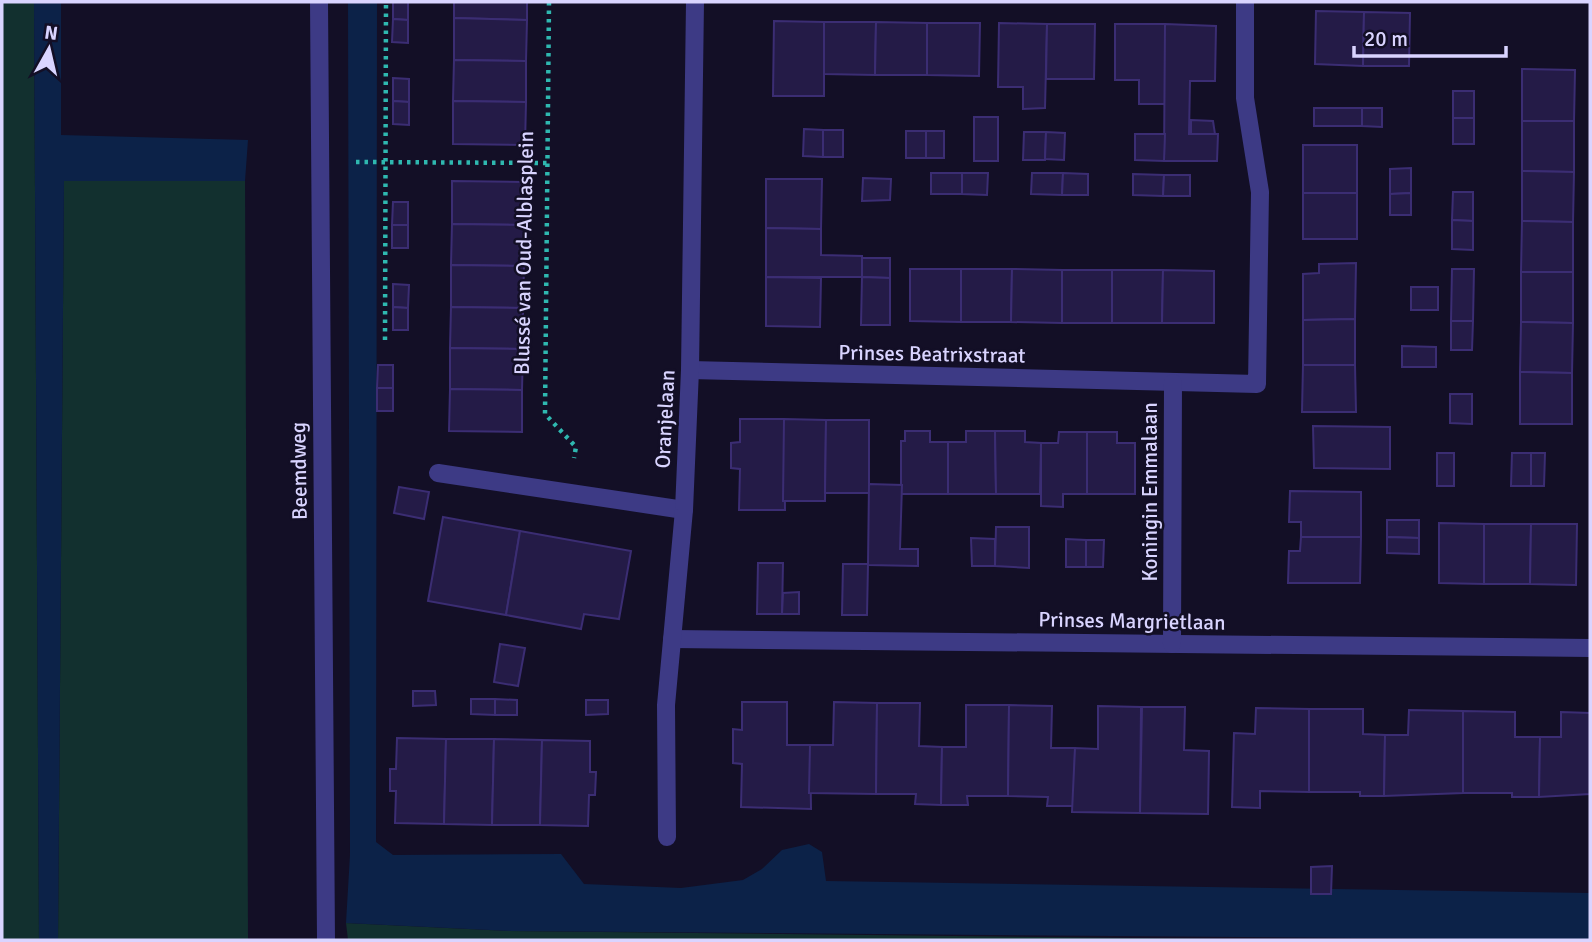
<svg xmlns="http://www.w3.org/2000/svg" width="1592" height="942" viewBox="0 0 1592 942" font-family="Signika,sans-serif">
<style>
.green{fill:#12302f}
.water{fill:#0c2248}
.building{fill:#241b47;stroke:#3b2d73;stroke-width:2}
.lines{fill:none;stroke-linecap:round;stroke-linejoin:round}
.path{stroke:#2fb8b0;stroke-width:4.5;stroke-dasharray:3.5 5;stroke-linecap:butt}
.minor{stroke:#3d3a85;stroke-width:18}
.labels{text-anchor:middle;stroke-width:5;stroke-linejoin:round;paint-order:stroke}
.street-label{font-size:21px;fill:#d9d4ff;stroke:#130f26}
</style>
<rect width="100%" height="100%" fill="#130f26"/>
<g class="green">
<polygon points="2,2 34,2 39,940 2,940"/>
<polygon points="64,181 245,181 248,940 58,940"/>
<polygon points="346,923 511,931 1306,940 348,940"/>
</g>
<g class="water">
<polygon points="34,2 61,2 61,135 248,140 245,181 64,181 58,940 39,940"/>
<polygon points="348,2 377,2 376,842 393,855 561,854 584,884 681,888 743,880 762,869 782,850 809,844 822,852 826,881 1590,893 1590,940 511,931 346,923 350,855"/>
</g>
<g class="building">
<polygon points="393,2 408,2 408,20 393,19"/>
<polygon points="454,2 527,2 527,20 454,18"/>
<polygon points="1316,11 1364,12 1363,66 1315,64"/>
<polygon points="1364,12 1410,13 1409,66 1363,66"/>
<polygon points="454,18 527,20 526,61 454,60"/>
<polygon points="393,19 408,20 408,43 392,42"/>
<polygon points="774,21 824,22 824,96 773,96"/>
<polygon points="824,22 876,22 875,75 824,74"/>
<polygon points="876,22 927,23 927,75 875,75"/>
<polygon points="927,23 980,23 979,76 927,75"/>
<polygon points="999,23 1047,24 1045,108 1023,109 1023,87 998,87"/>
<polygon points="1047,24 1095,24 1094,79 1046,79"/>
<polygon points="1115,24 1165,24 1165,104 1139,104 1139,80 1115,80"/>
<polygon points="1165,24 1216,26 1215,81 1190,81 1189,134 1218,134 1217,161 1164,161"/>
<polygon points="454,60 526,61 526,102 453,101"/>
<polygon points="1522,69 1575,70 1574,121 1522,121"/>
<polygon points="393,78 409,79 409,102 393,101"/>
<rect x="1453" y="91" width="21" height="27"/>
<polygon points="393,101 409,102 409,125 393,124"/>
<polygon points="453,101 526,102 525,145 453,144"/>
<rect x="1314" y="108" width="48" height="18"/>
<polygon points="1362,108 1382,108 1382,127 1362,126"/>
<rect x="974" y="117" width="24" height="44"/>
<rect x="1453" y="118" width="21" height="26"/>
<polygon points="1191,120 1213,121 1215,134 1191,134"/>
<polygon points="1522,121 1574,121 1574,172 1522,171"/>
<polygon points="804,129 823,130 823,157 803,156"/>
<rect x="823" y="130" width="20" height="27"/>
<rect x="906" y="131" width="20" height="27"/>
<rect x="926" y="131" width="18" height="27"/>
<polygon points="1024,132 1046,132 1045,160 1023,160"/>
<polygon points="1046,132 1065,133 1064,160 1045,159"/>
<polygon points="1135,134 1165,134 1164,161 1135,160"/>
<rect x="1303" y="145" width="54" height="48"/>
<polygon points="1411,168 1411,193 1390,194 1390,169"/>
<polygon points="1522,171 1574,172 1573,222 1522,221"/>
<rect x="931" y="173" width="31" height="21"/>
<polygon points="962,173 988,173 987,195 962,194"/>
<polygon points="1032,173 1063,173 1062,195 1031,194"/>
<polygon points="1063,173 1088,174 1088,195 1062,195"/>
<polygon points="1133,174 1164,175 1163,196 1133,195"/>
<polygon points="1164,175 1190,175 1190,196 1163,196"/>
<polygon points="863,178 891,179 890,200 862,201"/>
<polygon points="766,179 822,179 821,229 766,228"/>
<polygon points="452,181 524,182 524,225 452,224"/>
<polygon points="1453,192 1473,192 1473,221 1452,220"/>
<rect x="1303" y="193" width="54" height="46"/>
<polygon points="1411,193 1411,215 1390,215 1390,194"/>
<polygon points="393,202 408,202 408,225 392,225"/>
<polygon points="1452,220 1473,221 1473,250 1452,249"/>
<polygon points="1522,221 1573,222 1573,272 1521,272"/>
<polygon points="452,224 524,225 524,266 451,265"/>
<rect x="392" y="225" width="16" height="23"/>
<polygon points="766,228 821,229 821,255 862,256 862,277 766,277"/>
<polygon points="862,258 890,258 890,278 862,277"/>
<polygon points="1356,263 1355,319 1303,320 1303,274 1319,273 1319,264"/>
<polygon points="451,265 524,266 523,308 451,307"/>
<polygon points="910,269 961,269 961,322 910,321"/>
<polygon points="961,269 1012,269 1011,322 961,322"/>
<polygon points="1012,269 1062,270 1062,323 1011,322"/>
<polygon points="1452,269 1474,269 1473,321 1451,321"/>
<rect x="1062" y="270" width="50" height="53"/>
<polygon points="1112,270 1163,270 1162,323 1112,323"/>
<polygon points="1163,270 1214,271 1214,323 1162,323"/>
<polygon points="1521,272 1573,272 1573,323 1521,322"/>
<polygon points="766,277 821,278 820,327 766,326"/>
<polygon points="862,277 890,278 890,325 861,325"/>
<polygon points="393,284 409,285 408,308 393,307"/>
<rect x="1411" y="287" width="27" height="23"/>
<polygon points="393,307 408,308 408,330 393,330"/>
<polygon points="451,307 523,308 523,349 450,348"/>
<polygon points="1355,319 1355,365 1303,365 1303,320"/>
<polygon points="1451,321 1473,321 1472,350 1451,350"/>
<polygon points="1521,322 1573,323 1572,373 1520,372"/>
<polygon points="1402,346 1436,347 1436,367 1402,367"/>
<polygon points="450,348 523,349 522,390 450,389"/>
<polygon points="378,365 393,365 393,388 377,388"/>
<polygon points="1303,365 1355,365 1356,412 1302,412"/>
<polygon points="1520,372 1572,373 1572,424 1520,424"/>
<rect x="377" y="388" width="16" height="23"/>
<polygon points="450,389 522,390 522,432 449,431"/>
<polygon points="1450,394 1472,394 1472,424 1450,423"/>
<polygon points="740,419 784,419 785,510 739,510 740,469 731,468 731,443 740,442"/>
<polygon points="784,419 826,420 825,501 783,501"/>
<polygon points="826,420 869,420 869,493 825,493"/>
<polygon points="1313,426 1390,427 1390,469 1314,468"/>
<polygon points="905,431 930,431 930,442 948,442 948,494 901,494 901,441 905,441"/>
<polygon points="966,431 995,431 996,494 948,494 948,442 966,442"/>
<polygon points="995,431 1025,431 1025,442 1041,443 1040,494 996,494"/>
<polygon points="1059,432 1087,432 1087,494 1063,494 1063,507 1041,506 1041,443 1058,443"/>
<polygon points="1087,432 1117,432 1117,443 1135,443 1135,494 1087,494"/>
<rect x="1437" y="453" width="17" height="33"/>
<polygon points="1512,453 1531,453 1531,486 1511,486"/>
<polygon points="1531,453 1545,453 1544,486 1531,486"/>
<polygon points="869,484 902,485 900,549 918,549 918,566 868,565"/>
<polygon points="399,487 429,492 424,519 394,513"/>
<polygon points="1290,491 1361,492 1361,537 1301,537 1301,522 1289,522"/>
<polygon points="443,517 520,531 506,615 428,601"/>
<polygon points="1387,520 1419,520 1419,538 1387,537"/>
<polygon points="1439,523 1484,524 1484,584 1439,583"/>
<polygon points="1484,524 1531,524 1530,584 1484,584"/>
<polygon points="1531,524 1577,524 1576,585 1530,584"/>
<polygon points="996,527 1029,527 1029,568 995,566"/>
<polygon points="520,531 631,551 619,619 584,614 581,629 506,615"/>
<polygon points="1301,537 1361,537 1360,583 1288,583 1289,551 1300,551"/>
<polygon points="1387,537 1419,538 1419,554 1387,553"/>
<polygon points="971,538 995,539 995,566 972,566"/>
<polygon points="1066,539 1086,540 1086,567 1066,567"/>
<polygon points="1086,540 1104,540 1103,567 1086,567"/>
<polygon points="758,563 783,563 782,614 757,614"/>
<polygon points="843,564 868,564 867,615 842,615"/>
<polygon points="799,592 799,614 782,614 783,593"/>
<polygon points="500,644 525,648 518,686 494,682"/>
<polygon points="413,691 435,691 436,705 413,706"/>
<polygon points="471,699 495,699 495,715 471,714"/>
<polygon points="495,699 517,700 517,715 495,715"/>
<polygon points="586,700 608,700 608,714 586,715"/>
<polygon points="742,702 787,702 787,745 810,745 811,809 741,807 742,764 733,763 733,729 742,730"/>
<polygon points="834,702 877,703 876,794 809,793 810,745 833,745"/>
<polygon points="877,703 920,703 919,746 942,747 941,805 915,804 916,794 876,794"/>
<polygon points="966,705 1009,705 1008,796 967,796 968,805 941,805 942,747 966,747"/>
<polygon points="1009,705 1052,706 1051,748 1075,748 1074,806 1047,806 1048,797 1008,796"/>
<polygon points="1098,706 1141,707 1140,813 1072,812 1075,748 1098,749"/>
<polygon points="1142,707 1185,707 1184,750 1209,751 1208,814 1140,813"/>
<polygon points="1256,708 1309,709 1309,792 1260,791 1260,808 1232,807 1234,733 1255,734"/>
<polygon points="1309,709 1363,709 1363,734 1385,735 1384,796 1360,796 1360,792 1309,792"/>
<polygon points="1409,710 1463,711 1463,793 1384,796 1385,735 1408,735"/>
<polygon points="1463,711 1515,712 1515,737 1540,737 1539,797 1512,797 1512,793 1463,793"/>
<polygon points="1561,712 1590,713 1590,794 1539,797 1540,737 1561,737"/>
<polygon points="397,738 446,739 444,824 395,823 396,791 390,791 390,769 396,769"/>
<polygon points="446,739 494,739 492,825 444,824"/>
<polygon points="494,739 542,740 540,825 492,825"/>
<polygon points="542,740 590,741 590,772 596,772 595,795 589,795 588,826 540,825"/>
<polygon points="1332,866 1331,894 1311,894 1311,867"/>
</g>
<g class="lines">
<g class="path">
<polyline points="549,2 545,414 576,447 574,458"/>
<polyline points="356,162 548,163"/>
<polyline points="385,340 386,2"/>
</g>
<g class="minor">
<polyline points="319,2 326,940"/>
<polyline points="690,370 1257,384 1260,192 1245,98 1245,2"/>
<polyline points="438,473 684,510"/>
<polyline points="672,639 1590,648"/>
<polyline points="1172,644 1173,383"/>
<polyline points="667,837 666,705 684,510 690,370 695,2"/>
</g>
</g>
<g class="labels">
<g class="street-label">
<text transform="translate(524 253) rotate(-89)" y="7">Blussé van Oud-Alblasplein</text>
<text transform="translate(932 354) rotate(1)" y="7">Prinses Beatrixstraat</text>
<text transform="translate(665 419) rotate(-87)" y="7">Oranjelaan</text>
<text transform="translate(299 471) rotate(-91)" y="7">Beemdweg</text>
<text transform="translate(1150 492) rotate(-90)" y="7">Koningin Emmalaan</text>
<text transform="translate(1132 621) rotate(1)" y="7">Prinses Margrietlaan</text>
</g>
</g>
<rect width="1592" height="942" fill="none" stroke="#d9d4ff" stroke-width="7"/>
<g transform="translate(49 49) rotate(8)" stroke="#130f26" stroke-width="5" paint-order="stroke">
<path d="M0-5L12 26L0 18L-12 26Z" fill="#d9d4ff"/>
<text y="-10" font-size="19" font-weight="bold" text-anchor="middle" fill="#d9d4ff">N</text>
</g>
<path d="M1354 46v10h152v-10" fill="none" stroke="#d9d4ff" stroke-width="3.5"/>
<text x="1364" y="46" font-size="21" fill="#d9d4ff" stroke="#130f26" stroke-width="5" paint-order="stroke">20 m</text>
</svg>
